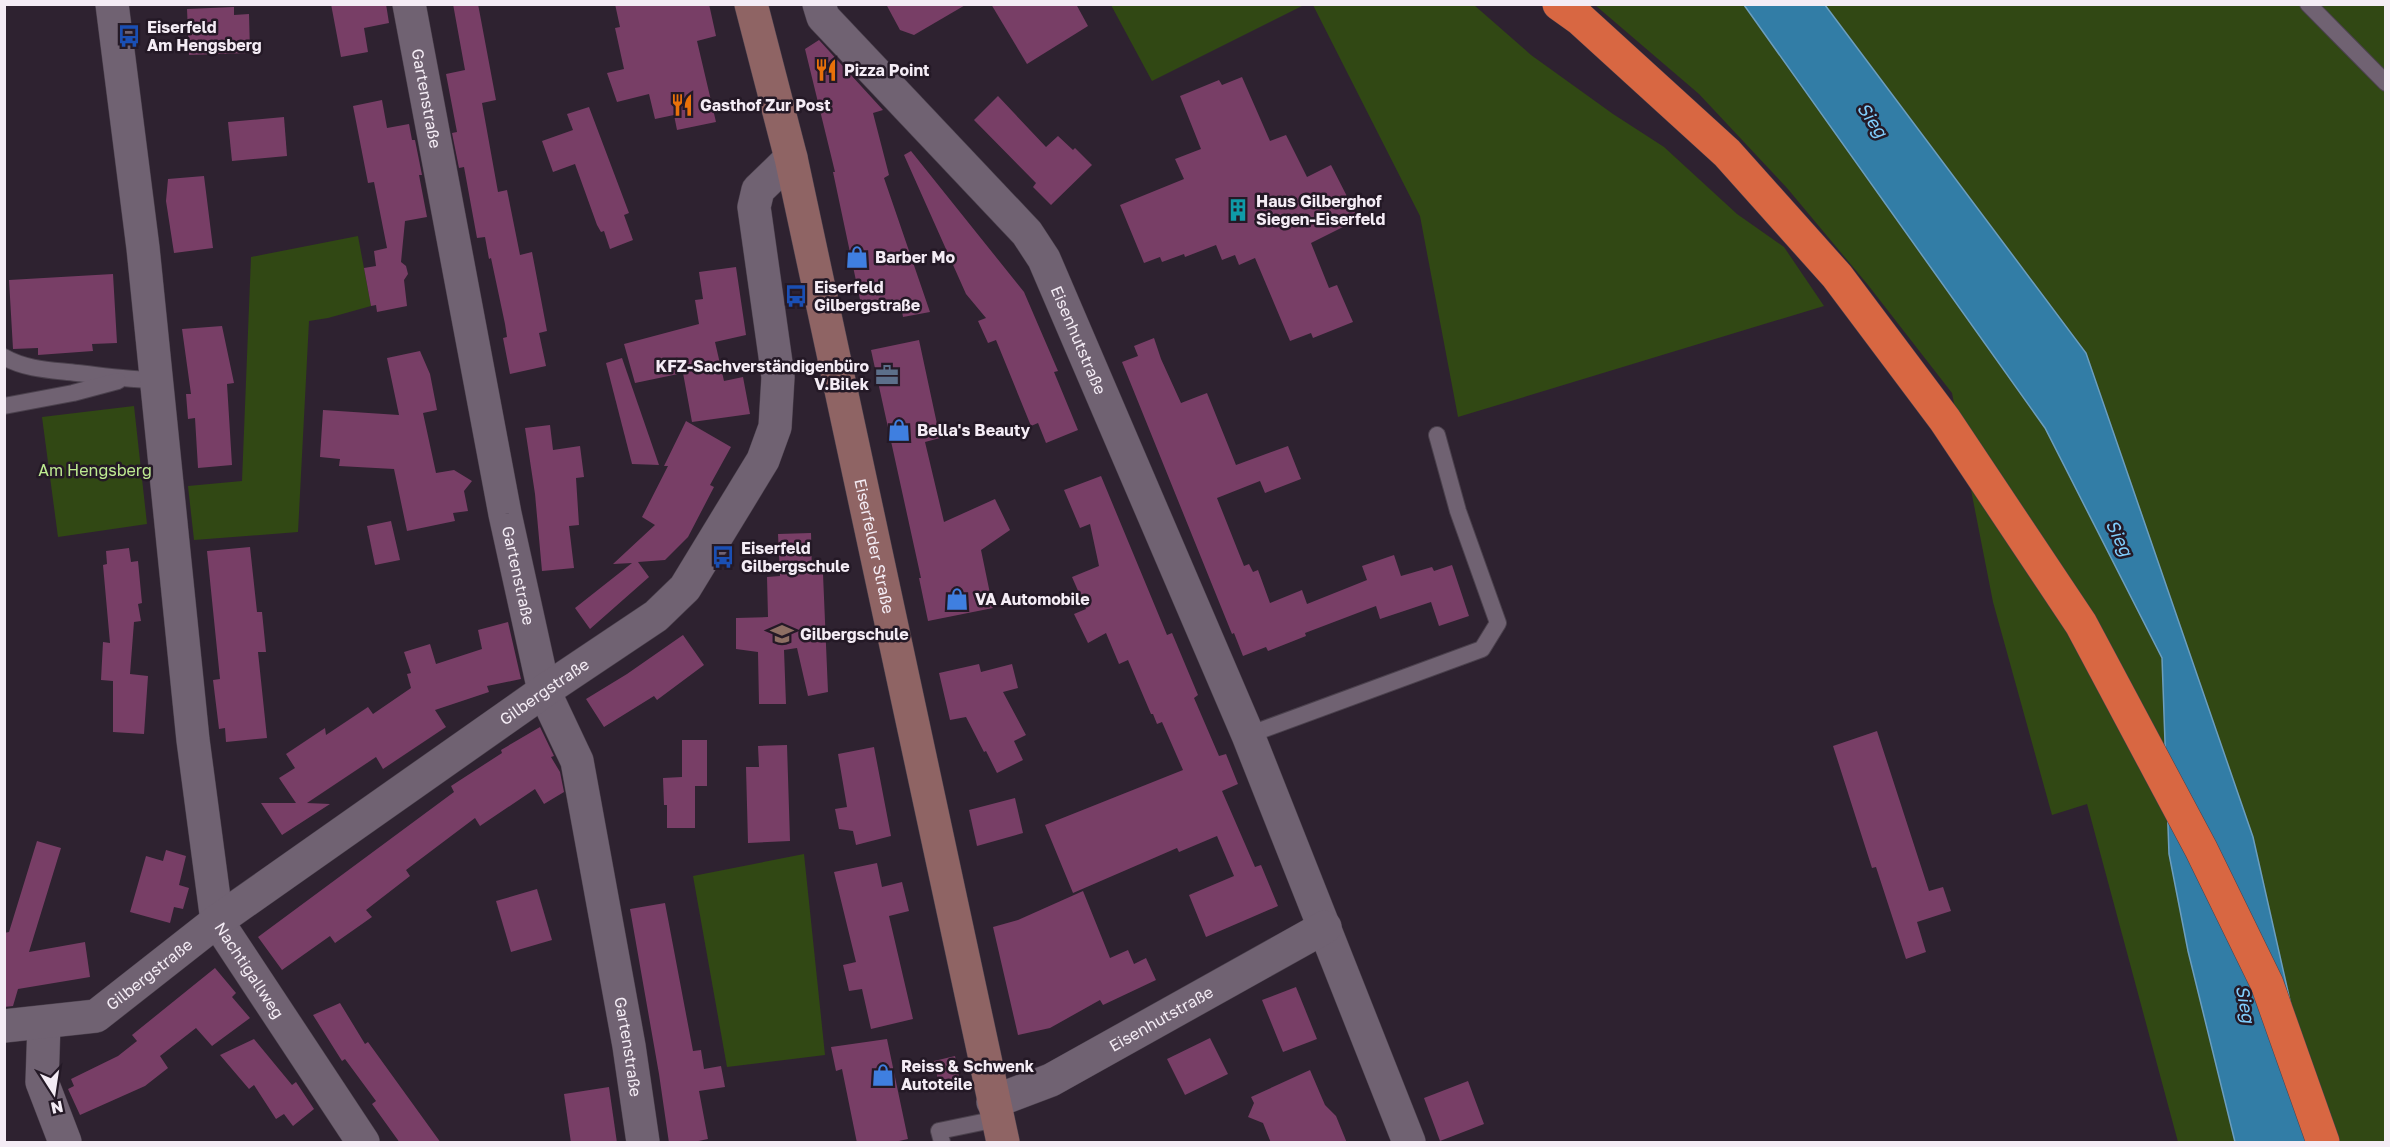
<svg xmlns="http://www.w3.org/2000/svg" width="2390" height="1147" viewBox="0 0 2390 1147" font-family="'Golos Text',sans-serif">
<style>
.green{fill:#314814}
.water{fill:#327da6;stroke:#6c9ebe;stroke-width:1.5}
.building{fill:#783e66}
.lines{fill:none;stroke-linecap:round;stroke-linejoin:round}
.lane-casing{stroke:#4b414d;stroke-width:18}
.street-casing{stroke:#4b414d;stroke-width:34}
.secondary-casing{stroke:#4b414d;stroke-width:34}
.highway-casing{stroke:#4b414d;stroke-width:34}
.lane{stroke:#706272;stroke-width:16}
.street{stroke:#706272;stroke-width:33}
.secondary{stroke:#8f6464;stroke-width:33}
.highway{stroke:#d86742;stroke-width:33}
.labels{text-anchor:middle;stroke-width:5;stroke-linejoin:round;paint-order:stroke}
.poi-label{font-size:16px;font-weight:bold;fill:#f4ecf5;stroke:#241926;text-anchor:start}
.street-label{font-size:16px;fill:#f4ecf5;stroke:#241926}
.park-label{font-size:16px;fill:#beeb91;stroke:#241926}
.water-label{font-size:18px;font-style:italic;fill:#81cefd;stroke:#241926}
</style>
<rect width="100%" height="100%" fill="#2e2230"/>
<g class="green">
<polygon points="1111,5 1304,5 1152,81"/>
<polygon points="1313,5 1474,5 1531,55 1613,114 1664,147 1737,214 1784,247 1824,306 1458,417 1420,216"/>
<polygon points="1595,5 1744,5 2045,428 2162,658 2169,854 2188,951 2235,1142 2178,1142 2087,804 2052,815 1993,602 1952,393 1868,285 1787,188 1699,94"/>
<polygon points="1825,5 2385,5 2385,1142 2322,1142 2253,837 2086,353"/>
<polygon points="358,236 371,306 328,318 309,321 298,532 194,540 188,486 242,481 251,257"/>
<polygon points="134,406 147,524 58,537 42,417"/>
<polygon points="804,854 825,1055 727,1067 693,876"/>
</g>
<polygon class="water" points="1744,5 1825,5 2086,353 2253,837 2322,1142 2235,1142 2188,951 2169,854 2162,658 2045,428"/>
<g class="building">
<polygon points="331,4 386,4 389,23 364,28 368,52 341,57"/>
<polygon points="453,4 478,4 496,100 482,103 498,192 507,190 520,255 532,252 547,331 539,333 546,366 510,374 503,338 507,337 505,324 491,258 489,259 485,237 477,238 464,167 459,168 452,133 457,132 446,74 465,70"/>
<polygon points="615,4 709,4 716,36 697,41 716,122 677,130 674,115 655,119 649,94 617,102 607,73 624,69 615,28 620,27"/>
<polygon points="886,4 967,4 914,35 900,30"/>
<polygon points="991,4 1076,4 1088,26 1027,64"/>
<polygon points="234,7 234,15 249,14 250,53 189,55 187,9"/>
<polygon points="819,40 883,110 873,113 889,175 884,178 930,312 903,317 900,300 862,309 833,172 835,172 805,49"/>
<polygon points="1242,77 1270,141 1286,135 1307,177 1331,165 1357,216 1347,221 1349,224 1311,243 1329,288 1337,285 1353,322 1313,338 1311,333 1290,341 1255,258 1239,265 1235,255 1222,260 1216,245 1185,257 1184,254 1162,262 1160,257 1144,263 1120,205 1184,179 1175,159 1201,149 1180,96 1219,80 1222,85"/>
<polygon points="998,96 1046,147 1058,136 1073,150 1075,148 1092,165 1051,205 1033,187 1036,183 974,120"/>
<polygon points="382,100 387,128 409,124 412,140 415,140 422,175 419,175 427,217 405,221 401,262 406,266 408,274 404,280 407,306 377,312 376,305 371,306 364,268 376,266 374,251 387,248 374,182 368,183 353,106"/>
<polygon points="589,107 629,213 624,215 633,240 610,249 604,231 601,232 597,225 575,164 553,172 542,141 573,130 567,114"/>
<polygon points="284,117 287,156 232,161 228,122"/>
<polygon points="911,151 1024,292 1058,371 1054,372 1078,430 1046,443 1038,423 1031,426 996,340 988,343 978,321 986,318 966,294 904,155"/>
<polygon points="204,176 213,248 174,253 166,201 168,179"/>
<polygon points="736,267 746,335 715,342 724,381 743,377 750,414 692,422 683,373 635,383 624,344 699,324 695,300 703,299 699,272"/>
<polygon points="113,274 117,343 92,344 93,351 38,355 38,348 13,349 9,280"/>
<polygon points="222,326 234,383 227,384 232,465 198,468 195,418 188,419 186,394 191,394 182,329"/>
<polygon points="1154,338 1161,359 1181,403 1207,393 1236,465 1288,446 1301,479 1265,493 1260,481 1217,498 1244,566 1249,564 1253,572 1258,570 1270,603 1302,590 1307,604 1367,580 1362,566 1394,555 1401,576 1432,567 1434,571 1452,565 1469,616 1439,626 1431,602 1380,619 1376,606 1305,633 1306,636 1268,651 1266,647 1243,656 1234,633 1232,634 1122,362 1138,356 1134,346"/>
<polygon points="919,340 940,438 925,442 944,522 995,499 1010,530 981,550 993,608 928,621 919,578 921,578 871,350"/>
<polygon points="420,351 430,374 437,410 423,413 436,473 454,470 472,481 464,491 468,511 453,513 455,521 407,531 394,469 339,466 340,459 320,457 323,410 399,415 387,358"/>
<polygon points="622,358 659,465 632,464 606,363"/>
<polygon points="686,421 731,447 710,485 714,487 688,537 665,560 638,562 649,577 590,629 575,608 632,563 613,564 655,525 642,517 668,466 664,466"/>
<polygon points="550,425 553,450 580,446 584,477 576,478 579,525 569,526 574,568 542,571 535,494 525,428"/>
<polygon points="1101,476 1167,635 1172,633 1198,695 1194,698 1219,756 1226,754 1238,784 1222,791 1255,867 1261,865 1278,906 1206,937 1189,895 1234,876 1217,836 1179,852 1177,848 1073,893 1045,825 1183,770 1162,722 1157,724 1153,714 1151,714 1128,660 1119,664 1106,633 1088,643 1074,614 1086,609 1072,577 1099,566 1090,524 1080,528 1064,490"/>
<polygon points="391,521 400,560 375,565 367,526"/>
<polygon points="811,533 812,575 823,574 828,692 808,696 797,648 784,650 786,704 759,704 758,652 736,649 736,618 768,617 767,577 780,576 778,534"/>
<polygon points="250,547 257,612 262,612 266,652 258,652 267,738 226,742 225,728 219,729 213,680 220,679 207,551"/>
<polygon points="129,548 131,562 138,561 142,603 138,604 141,621 134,622 130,674 148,676 144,734 113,732 113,681 101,680 103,642 110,643 103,565 107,564 106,551"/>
<polygon points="508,622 521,679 487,686 489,692 435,710 446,727 383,769 376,757 307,803 330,804 282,835 261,803 296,803 279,778 295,768 286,754 325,728 326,735 368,707 373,714 411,688 407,674 411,673 404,652 430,644 436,664 482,649 478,630"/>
<polygon points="683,635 704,665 657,700 654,696 604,727 586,699 627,674"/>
<polygon points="979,664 981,672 1012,664 1018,688 1003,692 1026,735 1014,741 1023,760 997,773 986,751 984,752 966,717 950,720 939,673"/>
<polygon points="540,727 554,756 551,757 560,772 564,792 544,804 535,789 480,826 475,818 406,870 410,876 366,910 372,917 335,943 330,936 282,970 258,937 454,792 451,786 502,753 501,750"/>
<polygon points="1877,731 1929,891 1943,887 1951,911 1917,922 1926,952 1906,959 1876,867 1872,868 1833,746"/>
<polygon points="682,740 707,740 707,786 695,786 695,828 667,828 667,805 664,805 663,778 682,777"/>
<polygon points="787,745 790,841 748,843 746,767 759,767 758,746"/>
<polygon points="874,747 891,836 856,845 853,831 839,829 835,809 847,807 838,754"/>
<polygon points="1015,798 1023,833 977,846 969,810"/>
<polygon points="37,841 61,848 29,952 85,942 90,977 18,989 13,1006 4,1007 4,933 9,932"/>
<polygon points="166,850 186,856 179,885 189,888 183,909 174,907 170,923 130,912 146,856 163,861"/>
<polygon points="877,863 882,887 902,882 909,911 889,916 913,1019 871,1029 862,989 849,991 843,965 856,962 834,872"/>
<polygon points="537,889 552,940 511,952 496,901"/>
<polygon points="1083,891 1110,958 1128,950 1134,964 1146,958 1156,980 1103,1005 1100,1000 1050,1028 1018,1035 993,927 1018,920"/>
<polygon points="665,903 693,1051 701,1050 704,1069 721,1066 725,1087 699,1091 708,1139 689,1143 669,1143 659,1074 630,909"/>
<polygon points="215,968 236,993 232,997 250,1018 212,1046 196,1028 160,1056 168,1068 145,1086 80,1115 68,1089 74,1086 71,1079 118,1056 137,1041 132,1035"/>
<polygon points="1296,987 1317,1039 1283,1052 1262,1000"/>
<polygon points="340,1003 365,1044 368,1042 441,1143 400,1143 372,1104 376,1101 345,1059 342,1061 313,1015"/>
<polygon points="1210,1038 1228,1074 1185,1095 1167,1059"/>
<polygon points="254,1039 292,1085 296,1082 314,1109 293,1126 284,1114 276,1119 254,1085 249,1089 220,1055"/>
<polygon points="887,1039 908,1139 890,1143 857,1143 842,1069 836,1071 831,1047"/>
<polygon points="955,1056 961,1085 940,1089 934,1061"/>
<polygon points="1310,1070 1325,1105 1336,1116 1347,1143 1271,1143 1263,1123 1248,1117 1254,1103 1251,1097"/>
<polygon points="1468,1081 1484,1124 1440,1141 1424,1098"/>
<polygon points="609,1087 617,1143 571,1143 564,1094"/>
</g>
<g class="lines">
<g class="lane-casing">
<g id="lane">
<polyline points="2308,4 2386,83"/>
<path d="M4,357c23,13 48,13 73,16 27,3 53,7 80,7"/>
<polyline points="4,406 73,393 118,381"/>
<polyline points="1248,735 1482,649 1498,623 1458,511 1437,435"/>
<polyline points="942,1142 939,1131 997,1119"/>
</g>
</g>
<g class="street-casing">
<g id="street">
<path id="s1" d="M112,4l31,244 50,492 24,181 146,221"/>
<path id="s2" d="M409,4l96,510 39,177 33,70 52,285 14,96"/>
<path id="s3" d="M819,4l4,13 204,216 17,26 204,476 161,407"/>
<polyline points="44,1024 42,1082 65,1142"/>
<path id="s4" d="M4,1026l92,-10 121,-95 327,-230 112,-75 29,-28 78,-128 12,-33 3,-50 -24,-170 4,-17 33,-32"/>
<path id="s5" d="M993,1102l58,-22 274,-153"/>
</g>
</g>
<g class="secondary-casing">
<g id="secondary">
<path id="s6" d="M751,4l40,154 212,984"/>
</g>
</g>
<g class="highway-casing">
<polyline id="highway" points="1559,4 1580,19 1727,153 1837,276 1945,420 2081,624 2201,849 2267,984 2323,1142"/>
</g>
<use href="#lane" class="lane"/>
<use href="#street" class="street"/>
<use href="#secondary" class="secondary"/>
<use href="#highway" class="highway"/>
</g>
<defs>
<g id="bus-bare" transform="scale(1.8)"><path d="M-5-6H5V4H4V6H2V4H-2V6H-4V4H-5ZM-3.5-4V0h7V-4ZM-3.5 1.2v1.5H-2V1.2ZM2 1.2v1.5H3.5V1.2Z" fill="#1a4fb4" stroke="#241926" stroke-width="2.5" paint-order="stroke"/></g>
<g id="restaurant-bare" transform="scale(1.8)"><path d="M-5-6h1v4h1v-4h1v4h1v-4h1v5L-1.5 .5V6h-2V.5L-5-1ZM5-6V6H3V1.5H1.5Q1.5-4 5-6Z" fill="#e8710a" stroke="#241926" stroke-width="2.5" paint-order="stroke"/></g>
<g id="building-bare" transform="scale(1.8)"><path d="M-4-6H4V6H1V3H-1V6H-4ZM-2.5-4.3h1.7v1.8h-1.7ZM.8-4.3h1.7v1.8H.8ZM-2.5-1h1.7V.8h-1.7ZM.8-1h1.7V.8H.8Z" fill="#0f9aa8" stroke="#241926" stroke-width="2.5" paint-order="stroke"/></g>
<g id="shop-bare" transform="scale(1.8)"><path d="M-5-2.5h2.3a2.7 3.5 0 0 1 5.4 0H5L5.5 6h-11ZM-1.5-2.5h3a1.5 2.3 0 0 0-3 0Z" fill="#3f7fe0" stroke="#241926" stroke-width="2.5" paint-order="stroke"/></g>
<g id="office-bare" transform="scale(1.8)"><path d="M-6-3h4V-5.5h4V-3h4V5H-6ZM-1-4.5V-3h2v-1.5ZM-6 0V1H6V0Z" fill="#5c6f8a" stroke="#241926" stroke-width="2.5" paint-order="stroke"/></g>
<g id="school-bare" transform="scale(1.8)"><path d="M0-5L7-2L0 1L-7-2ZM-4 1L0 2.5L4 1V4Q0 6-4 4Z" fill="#8d6e63" stroke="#241926" stroke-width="2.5" paint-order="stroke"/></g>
</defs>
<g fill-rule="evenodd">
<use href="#bus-bare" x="129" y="36"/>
<use href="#restaurant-bare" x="826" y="70"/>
<use href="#restaurant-bare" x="682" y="105"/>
<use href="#building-bare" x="1238" y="210"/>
<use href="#shop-bare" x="857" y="257"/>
<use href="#bus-bare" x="796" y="296"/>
<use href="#office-bare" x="887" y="375"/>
<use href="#shop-bare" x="899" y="430"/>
<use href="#bus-bare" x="723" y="557"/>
<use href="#shop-bare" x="957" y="599"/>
<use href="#school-bare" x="782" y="634"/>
<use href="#shop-bare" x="883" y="1075"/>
</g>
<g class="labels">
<g class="poi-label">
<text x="147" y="33">Eiserfeld<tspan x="147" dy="18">Am Hengsberg</tspan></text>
<text x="844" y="76">Pizza Point</text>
<text x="700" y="111">Gasthof Zur Post</text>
<text x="1256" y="207">Haus Gilberghof<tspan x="1256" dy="18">Siegen-Eiserfeld</tspan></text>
<text x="875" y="263">Barber Mo</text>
<text x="814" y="293">Eiserfeld<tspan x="814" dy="18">Gilbergstraße</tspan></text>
<text x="869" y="372" text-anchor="end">KFZ-Sachverständigenbüro<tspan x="869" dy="18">V.Bilek</tspan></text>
<text x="917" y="436">Bella's Beauty</text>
<text x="741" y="554">Eiserfeld<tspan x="741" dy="18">Gilbergschule</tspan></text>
<text x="975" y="605">VA Automobile</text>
<text x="800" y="640">Gilbergschule</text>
<text x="901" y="1072">Reiss &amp; Schwenk<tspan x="901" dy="18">Autoteile</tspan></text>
</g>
<g class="street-label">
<text dy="6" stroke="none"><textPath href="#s2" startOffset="96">Gartenstraße</textPath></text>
<text dy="6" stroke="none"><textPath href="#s3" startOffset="430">Eisenhutstraße</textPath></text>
<text dy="6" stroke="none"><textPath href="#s6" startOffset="556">Eiserfelder Straße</textPath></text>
<text dy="6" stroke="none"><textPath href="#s2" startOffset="582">Gartenstraße</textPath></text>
<text dy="6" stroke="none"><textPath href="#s4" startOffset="646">Gilbergstraße</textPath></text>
<text dy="6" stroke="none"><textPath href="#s1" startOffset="982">Nachtigallweg</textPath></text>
<text dy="6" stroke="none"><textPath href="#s4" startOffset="160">Gilbergstraße</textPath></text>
<text dy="6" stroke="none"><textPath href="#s5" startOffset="188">Eisenhutstraße</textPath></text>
<text dy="6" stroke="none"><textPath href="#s2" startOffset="1068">Gartenstraße</textPath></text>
</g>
<g class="park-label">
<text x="95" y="476">Am Hengsberg</text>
</g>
<g class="water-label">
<text transform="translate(1872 120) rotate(55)" y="6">Sieg</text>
<text transform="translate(2119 538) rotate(64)" y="6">Sieg</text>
<text transform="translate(2245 1004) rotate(80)" y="6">Sieg</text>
</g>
</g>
<rect width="2390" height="1147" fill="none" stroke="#f4ecf5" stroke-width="12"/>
<g transform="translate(54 1093) rotate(168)" stroke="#241926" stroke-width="4.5" paint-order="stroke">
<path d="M0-4.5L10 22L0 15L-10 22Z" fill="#f4ecf5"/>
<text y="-9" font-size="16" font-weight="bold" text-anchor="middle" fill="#f4ecf5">N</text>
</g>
</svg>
